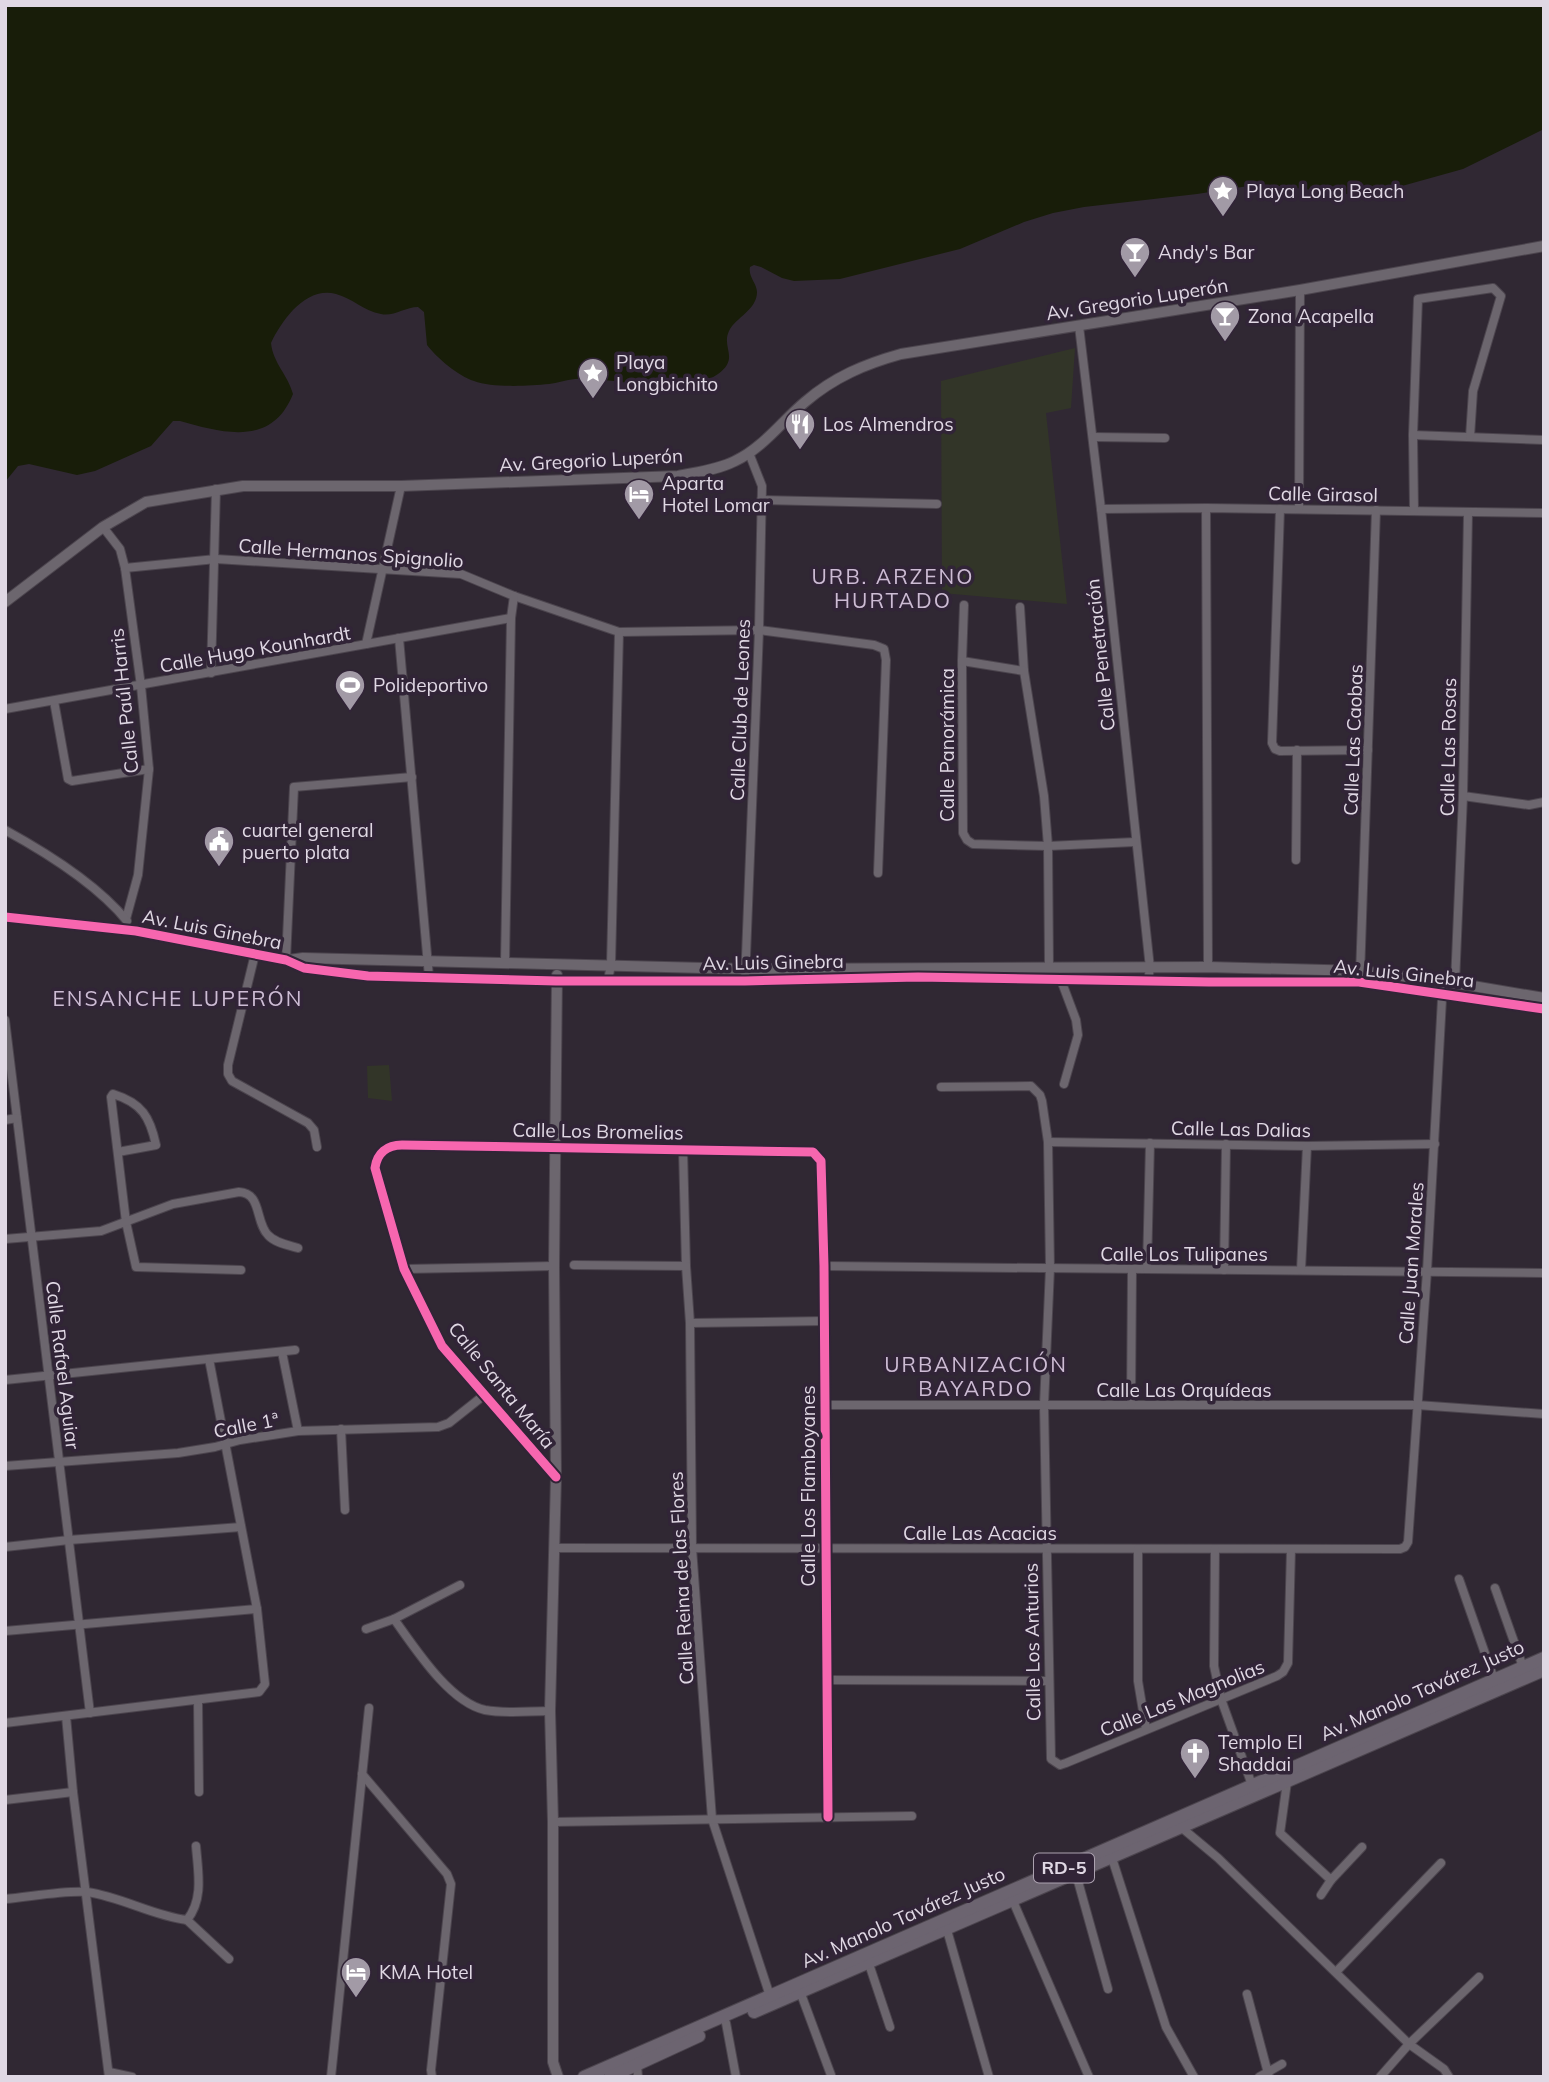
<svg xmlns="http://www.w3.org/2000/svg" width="1549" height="2082" viewBox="0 0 1549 2082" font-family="Mulish,sans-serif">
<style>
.green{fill:#323528}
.water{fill:#181d09}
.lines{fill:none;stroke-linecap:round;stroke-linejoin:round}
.street-casing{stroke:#4c454e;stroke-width:10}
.secondary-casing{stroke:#4c454e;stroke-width:12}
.primary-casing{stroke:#4c454e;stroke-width:14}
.street{stroke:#6c666e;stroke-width:8}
.secondary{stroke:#6c666e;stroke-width:10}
.primary{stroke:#6c6470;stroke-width:12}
.cycleway-casing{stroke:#312437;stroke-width:13}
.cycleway{stroke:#f766af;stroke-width:9}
.labels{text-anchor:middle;stroke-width:7;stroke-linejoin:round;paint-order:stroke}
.shield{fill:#312437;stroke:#aca2b0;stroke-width:2}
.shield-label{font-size:18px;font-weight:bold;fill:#e0d8e4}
.poi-label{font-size:19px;fill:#e0d8e4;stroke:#312437;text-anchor:start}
.street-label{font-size:19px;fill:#e0d8e4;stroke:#312437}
.neighbourhood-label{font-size:21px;letter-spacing:2px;fill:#cdbcd4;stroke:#312437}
</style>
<rect width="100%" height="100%" fill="#302833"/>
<g class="green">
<polygon points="1075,348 1071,408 1046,413 1067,604 942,593 941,381"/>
<polygon points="389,1065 392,1101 368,1098 367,1066"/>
</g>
<path class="water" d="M5,5h1539v124l-81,40 -79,22 -37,3 -86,-10 -64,10 -113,13 -31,6 -29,9 -64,27 -120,30 -46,2 -12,-3 -21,-11 -7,-2 -4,2c-2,10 7,16 7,25 0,18 -21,25 -28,39 -8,17 11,27 -11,43 -37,26 -101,2 -143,5 -9,1 -18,4 -26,5 -21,2 -56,4 -75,-3 -16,-5 -37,-23 -47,-36l-3,-33 -6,-5c-13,0 -25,10 -37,7 -17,-3 -29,-16 -45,-20 -30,-8 -54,26 -65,49 2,20 17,32 22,51 -21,53 -70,39 -113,27h-7l-22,25 -56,25 -18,4 -48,-11 -11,2 -13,16z"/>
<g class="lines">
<g class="street-casing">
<g id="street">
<polyline points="1079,326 1101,509 1150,968 1148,981"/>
<polyline points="1413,435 1544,440"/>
<polyline points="1093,437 1165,438"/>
<polyline points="761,500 937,504"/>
<polyline points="1206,508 1208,967"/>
<polyline points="1101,509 1206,508 1544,513"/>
<polyline points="1280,509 1272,743 1275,749 1280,751 1368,750"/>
<polyline points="1299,509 1300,290"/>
<polyline points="1414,511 1413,435 1418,299 1493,288 1501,296 1473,391 1470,437"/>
<polyline points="103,527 120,549 125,568 141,686 149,769 138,875 126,919"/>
<polyline points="125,568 216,559 461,574 514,596 619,632 759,630 874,645 884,649 886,660 878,873"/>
<polyline points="964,605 962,661 963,833 967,840 973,844 1048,846 1135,842"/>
<polyline points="1020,607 1024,671 1044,796 1048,846 1049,967"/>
<polyline points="399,638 429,977"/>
<polyline points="366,644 401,486"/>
<polyline points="962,661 1024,671"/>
<polyline points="211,673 216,489"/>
<polyline points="54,701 68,779 72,781 149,769"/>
<polyline points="5,709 511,618"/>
<polyline points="1463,796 1529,805 1544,802"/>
<path d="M5,830c42,23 92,54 122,91"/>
<polyline points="1296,860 1297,750"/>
<polyline points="255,954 228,1065 228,1074 232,1081 308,1123 314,1130 317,1147"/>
<polyline points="286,960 294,787 412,777"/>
<polyline points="505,963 511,618 514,596"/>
<polyline points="1360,976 1376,510"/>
<polyline points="608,980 611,965 619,632"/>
<polyline points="1061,980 1076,1020 1078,1035 1064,1084"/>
<polyline points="745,981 759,630 762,486 749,453"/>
<polyline points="1455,983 1463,796 1468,513"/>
<polyline points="5,1020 90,1713"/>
<polyline points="941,1087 1031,1086 1040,1095 1042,1101 1048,1142 1050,1268 1044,1405 1051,1759 1060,1765 1066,1763 1277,1676 1283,1672 1288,1663 1291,1549"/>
<polyline points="5,1120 17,1118"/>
<polyline points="1048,1142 1307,1146 1435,1144"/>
<polyline points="683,1149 686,1266 690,1323 692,1548 712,1819 770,1996"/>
<path d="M118,1152l38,-7c-6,-28 -14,-42 -43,-51l-2,3 15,125 10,45 105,3"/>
<path d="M5,1239l96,-8 72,-27 66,-12c23,1 16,30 29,43 7,8 20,10 30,13"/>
<polyline points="574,1265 686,1266"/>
<polyline points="824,1266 1544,1273"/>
<polyline points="404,1269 554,1266"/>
<polyline points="1147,1269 1150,1143"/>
<polyline points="1224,1270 1226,1144"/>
<polyline points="1301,1270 1307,1146"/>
<polyline points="690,1323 824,1321"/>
<polyline points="282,1352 298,1431"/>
<polyline points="5,1380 295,1350"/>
<polyline points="825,1405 1417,1405 1544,1414"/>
<polyline points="1131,1405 1132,1269"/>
<polyline points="341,1429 345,1510"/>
<polyline points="5,1466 178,1453 215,1447 240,1440 298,1431 438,1427 449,1423 483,1396"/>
<path d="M556,1477l-114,-131 -38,-77 -29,-101c2,-15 12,-23 27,-23l411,7 8,9 3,105 4,551"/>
<polyline points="5,1547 69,1540 241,1527"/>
<polyline points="555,1548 1400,1549 1405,1547 1408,1542 1427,1271 1443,981"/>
<polyline points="1138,1549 1138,1681 1146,1729"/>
<polyline points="1215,1549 1214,1666 1221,1699 1252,1785"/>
<polyline points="1459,1579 1494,1679"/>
<polyline points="1495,1588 1523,1667"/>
<path d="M394,1619c21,29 55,83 91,91 21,4 44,1 65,1"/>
<polyline points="366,1629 394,1619 460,1585"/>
<polyline points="5,1631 257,1609"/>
<polyline points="827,1680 1048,1681"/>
<polyline points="198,1701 199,1792"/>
<polyline points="66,1716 73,1792 109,2077"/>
<polyline points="5,1723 259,1692 265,1684 257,1609 209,1359"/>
<polyline points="362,1774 447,1874 451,1884 431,2070 432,2077"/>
<polyline points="1287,1782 1280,1833 1331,1880 1362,1847"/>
<polyline points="5,1800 73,1792"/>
<polyline points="553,1822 912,1816"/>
<polyline points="1182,1828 1218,1858 1409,2044 1444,2069 1449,2077"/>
<polyline points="1112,1858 1166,2027 1194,2077"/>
<polyline points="1076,1874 1108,1989"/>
<polyline points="1321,1895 1331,1880"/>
<path d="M5,1899c24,-2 60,-9 82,-7 35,5 66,24 100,28 17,-21 11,-48 9,-74"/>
<polyline points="1013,1901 1089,2077"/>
<polyline points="187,1920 229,1959"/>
<polyline points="947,1930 989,2077"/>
<polyline points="869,1964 890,2027"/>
<polyline points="1336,1972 1441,1863"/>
<polyline points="801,1994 831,2075"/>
<polyline points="1247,1994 1269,2077"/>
<polyline points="726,2023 736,2077"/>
<polyline points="637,2065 638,2077"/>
<polyline points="109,2072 132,2077"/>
<polyline points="331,2077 369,1708"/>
<polyline points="1259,2077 1282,2064"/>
<polyline points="1380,2077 1409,2044 1479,1977"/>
</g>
</g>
<g class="secondary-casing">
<g id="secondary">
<path d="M5,602l98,-75 43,-25 97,-16h158l277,-10c19,-4 39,-6 57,-15 28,-13 47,-40 70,-59 29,-25 60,-38 96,-48l399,-64 244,-44"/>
<polyline points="5,917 136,931 286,960 304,968 368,976 556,981 745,981 918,977 1209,982 1359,982 1544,1009"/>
<polyline points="289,960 303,958 744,969 1208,967 1361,971 1455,983 1544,998"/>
<polyline points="557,975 554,1266 556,1477 550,1711 553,1822 553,2062 558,2077"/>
</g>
</g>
<g class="primary-casing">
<g id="primary">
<polyline points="754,2012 1544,1670"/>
<polyline points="584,2077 1544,1658"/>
<polyline points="610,2077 699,2036"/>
</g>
</g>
<use href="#street" class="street"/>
<use href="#secondary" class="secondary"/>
<use href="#primary" class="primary"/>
<g class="cycleway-casing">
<g id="cycleway">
<polyline points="5,917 136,931 286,960 304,968 368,976 556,981 745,981 918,977 1209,982 1359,982 1544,1009"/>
<path d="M556,1477l-114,-131 -38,-77 -29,-101c2,-15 12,-23 27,-23l411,7 8,9 3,105 4,551"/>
</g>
</g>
<use href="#cycleway" class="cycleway"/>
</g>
<defs>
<g id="sight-pin" transform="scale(1.575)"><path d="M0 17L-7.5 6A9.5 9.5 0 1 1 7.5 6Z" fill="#a29aa6" stroke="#312437"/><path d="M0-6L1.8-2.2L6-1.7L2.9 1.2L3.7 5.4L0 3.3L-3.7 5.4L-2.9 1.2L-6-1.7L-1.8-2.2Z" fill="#fff"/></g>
<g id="bar-pin" transform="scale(1.575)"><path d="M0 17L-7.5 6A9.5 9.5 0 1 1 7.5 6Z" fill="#a29aa6" stroke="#312437"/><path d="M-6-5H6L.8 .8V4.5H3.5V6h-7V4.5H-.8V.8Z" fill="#fff"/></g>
<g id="restaurant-pin" transform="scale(1.575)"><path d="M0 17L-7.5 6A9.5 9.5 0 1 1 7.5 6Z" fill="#a29aa6" stroke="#312437"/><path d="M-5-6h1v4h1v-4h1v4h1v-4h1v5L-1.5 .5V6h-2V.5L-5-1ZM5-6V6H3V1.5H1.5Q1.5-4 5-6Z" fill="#fff"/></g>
<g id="hotel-pin" transform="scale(1.575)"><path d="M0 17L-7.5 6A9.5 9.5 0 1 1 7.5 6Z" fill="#a29aa6" stroke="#312437"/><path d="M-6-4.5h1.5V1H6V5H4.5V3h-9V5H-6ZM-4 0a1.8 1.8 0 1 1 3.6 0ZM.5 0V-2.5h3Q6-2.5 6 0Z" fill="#fff"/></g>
<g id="stadium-pin" transform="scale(1.575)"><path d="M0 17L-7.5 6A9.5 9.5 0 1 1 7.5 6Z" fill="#a29aa6" stroke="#312437"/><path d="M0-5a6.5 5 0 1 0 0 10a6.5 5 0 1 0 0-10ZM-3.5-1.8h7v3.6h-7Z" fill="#fff"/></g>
<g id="civic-pin" transform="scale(1.575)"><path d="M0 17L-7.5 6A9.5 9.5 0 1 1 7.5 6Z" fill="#a29aa6" stroke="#312437"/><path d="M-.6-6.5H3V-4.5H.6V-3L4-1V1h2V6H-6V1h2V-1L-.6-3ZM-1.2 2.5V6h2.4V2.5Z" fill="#fff"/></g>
<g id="church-pin" transform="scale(1.575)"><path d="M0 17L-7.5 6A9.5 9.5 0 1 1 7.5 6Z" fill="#a29aa6" stroke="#312437"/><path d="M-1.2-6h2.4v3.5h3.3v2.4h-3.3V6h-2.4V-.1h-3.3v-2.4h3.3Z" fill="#fff"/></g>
</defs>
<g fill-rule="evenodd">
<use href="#sight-pin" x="1223" y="191"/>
<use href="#bar-pin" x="1135" y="252"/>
<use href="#bar-pin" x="1225" y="316"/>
<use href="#sight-pin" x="593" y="373"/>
<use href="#restaurant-pin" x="800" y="424"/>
<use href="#hotel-pin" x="639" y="494"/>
<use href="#stadium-pin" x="350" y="685"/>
<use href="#civic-pin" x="219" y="841"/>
<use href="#church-pin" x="1195" y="1753"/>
<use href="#hotel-pin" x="356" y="1972"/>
</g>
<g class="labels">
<rect class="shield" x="1034" y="1853.5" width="60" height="29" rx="5"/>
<g class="shield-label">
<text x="1064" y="1874">RD-5</text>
</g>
<g class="poi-label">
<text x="1246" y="198">Playa Long Beach</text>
<text x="1158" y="259">Andy's Bar</text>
<text x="1248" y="323">Zona Acapella</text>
<text x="616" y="369">Playa<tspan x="616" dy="22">Longbichito</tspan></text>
<text x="823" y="431">Los Almendros</text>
<text x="662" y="490">Aparta<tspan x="662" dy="22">Hotel Lomar</tspan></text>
<text x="373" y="692">Polideportivo</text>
<text x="242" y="837">cuartel general<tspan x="242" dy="22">puerto plata</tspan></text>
<text x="1218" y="1749">Templo El<tspan x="1218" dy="22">Shaddai</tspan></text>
<text x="379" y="1979">KMA Hotel</text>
</g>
<g class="street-label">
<text transform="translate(1137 299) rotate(-9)" y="7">Av. Gregorio Luperón</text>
<text transform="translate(591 460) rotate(-3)" y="7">Av. Gregorio Luperón</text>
<text transform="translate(1323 494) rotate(1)" y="7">Calle Girasol</text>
<text transform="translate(351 553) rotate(4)" y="7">Calle Hermanos Spignolio</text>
<text transform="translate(255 649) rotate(-10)" y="7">Calle Hugo Kounhardt</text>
<text transform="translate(1100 655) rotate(-96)" y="7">Calle Penetración</text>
<text transform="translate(124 701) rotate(-96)" y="7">Calle Paúl Harris</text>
<text transform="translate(740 710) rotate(-88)" y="7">Calle Club de Leones</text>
<text transform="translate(1353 740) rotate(-88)" y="7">Calle Las Caobas</text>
<text transform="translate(947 745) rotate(-90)" y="7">Calle Panorámica</text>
<text transform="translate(1448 747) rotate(-89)" y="7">Calle Las Rosas</text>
<text transform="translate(212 929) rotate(11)" y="7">Av. Luis Ginebra</text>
<text transform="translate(773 962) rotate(-1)" y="7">Av. Luis Ginebra</text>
<text transform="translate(1404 973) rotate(6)" y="7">Av. Luis Ginebra</text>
<text transform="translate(1241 1129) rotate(1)" y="7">Calle Las Dalias</text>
<text transform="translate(598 1131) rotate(1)" y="7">Calle Los Bromelias</text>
<text x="1184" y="1261">Calle Los Tulipanes</text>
<text transform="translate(1411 1263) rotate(-86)" y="7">Calle Juan Morales</text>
<text transform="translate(63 1365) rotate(83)" y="7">Calle Rafael Aguiar</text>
<text transform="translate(502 1385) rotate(51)" y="7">Calle Santa María</text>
<text x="1184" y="1397">Calle Las Orquídeas</text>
<text transform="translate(246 1425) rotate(-11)" y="7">Calle 1ª</text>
<text transform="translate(808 1486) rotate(-90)" y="7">Calle Los Flamboyanes</text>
<text x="980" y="1540">Calle Las Acacias</text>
<text transform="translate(681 1578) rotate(-93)" y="7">Calle Reina de las Flores</text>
<text transform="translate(1032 1642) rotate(-91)" y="7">Calle Los Anturios</text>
<text transform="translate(1422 1690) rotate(-24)" y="7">Av. Manolo Tavárez Justo</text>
<text transform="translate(1182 1698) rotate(-22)" y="7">Calle Las Magnolias</text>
<text transform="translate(903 1917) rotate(-24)" y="7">Av. Manolo Tavárez Justo</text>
</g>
<g class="neighbourhood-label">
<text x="893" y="584">URB. ARZENO<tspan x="893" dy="24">HURTADO</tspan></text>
<text x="178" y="1006">ENSANCHE LUPERÓN</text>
<text x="976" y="1372">URBANIZACIÓN<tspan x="976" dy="24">BAYARDO</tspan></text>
</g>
</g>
<rect width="1549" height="2082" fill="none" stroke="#e0d8e4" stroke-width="14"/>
</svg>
